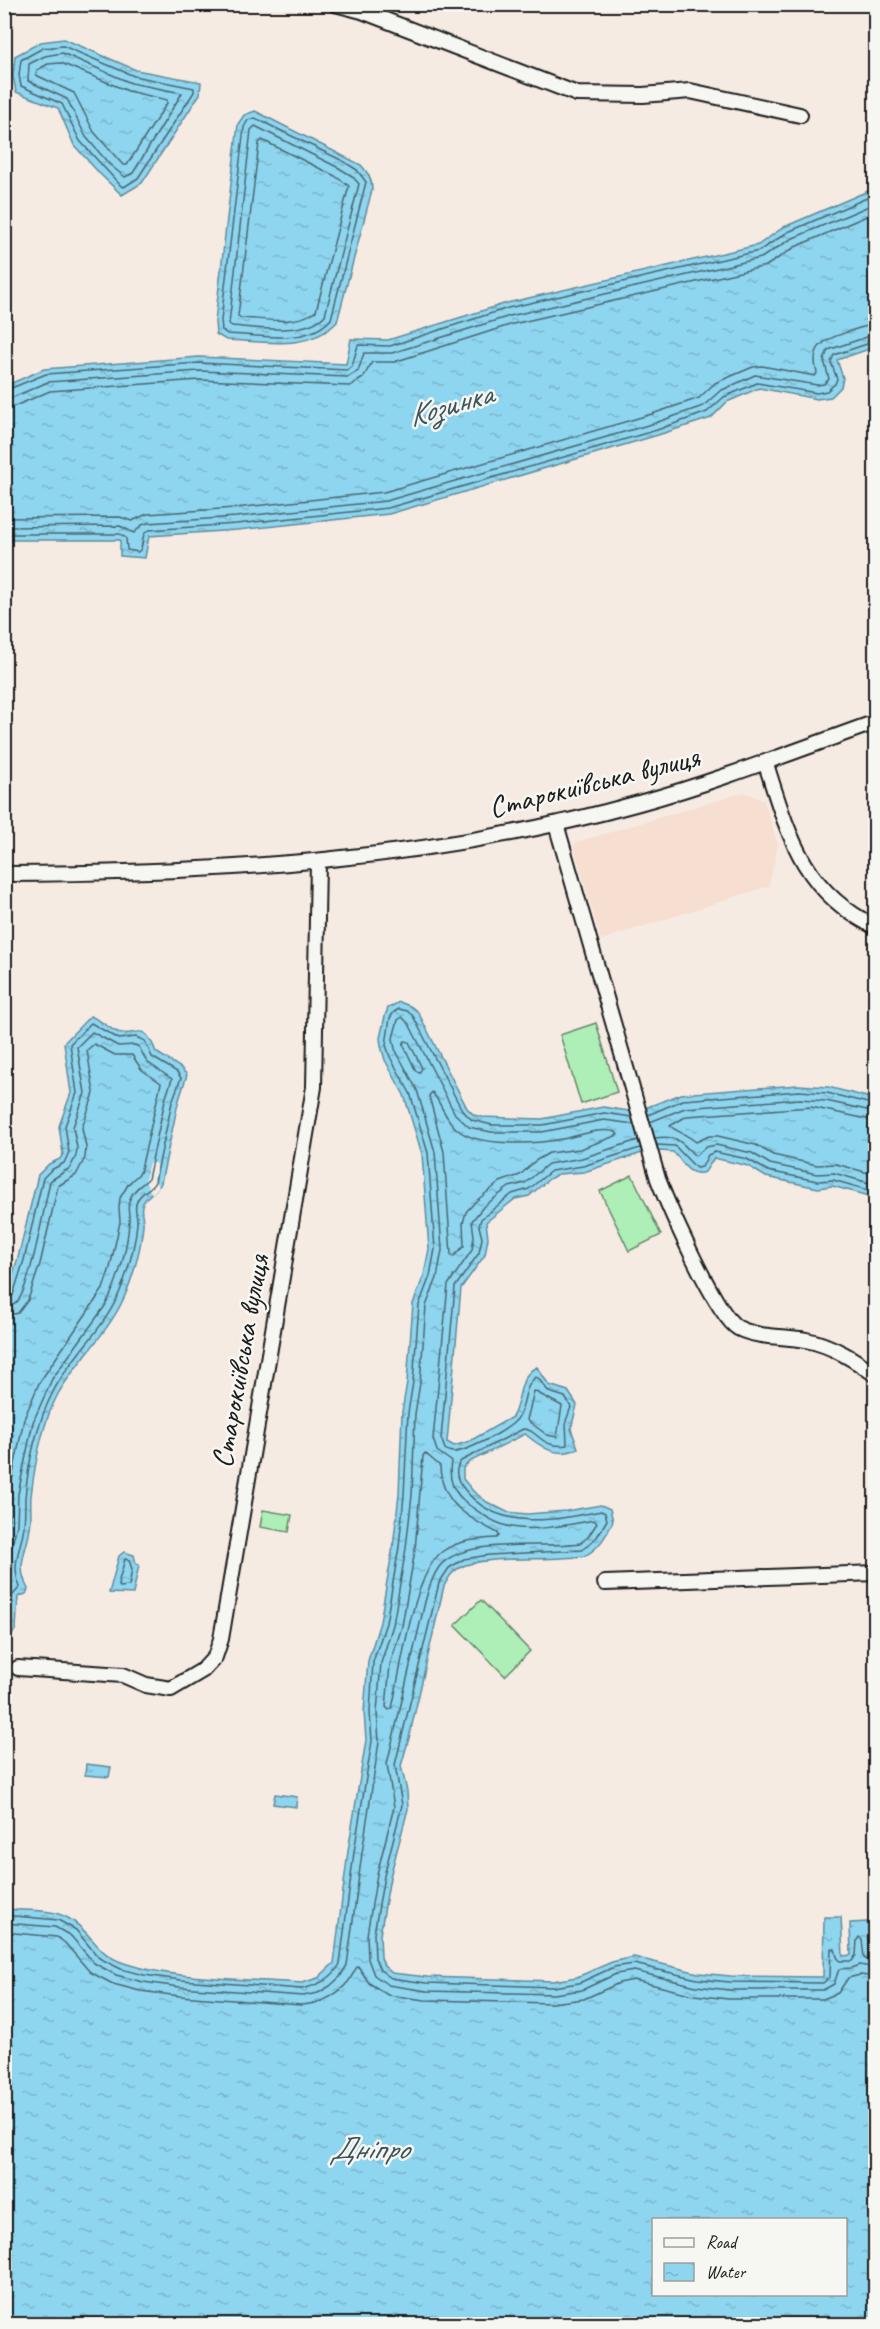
<svg xmlns="http://www.w3.org/2000/svg" width="880" height="2329" viewBox="0 0 880 2329" font-family="Caveat,sans-serif">
<style>
.built{fill:#f6ded1}
.garden{fill:#aeefb7;stroke:#65866a;stroke-width:1.5}
.water{fill:url(#water-ripples);stroke:#608b9b;stroke-width:1.5;fill-rule:evenodd}
.pier{fill:#f6ebe3}
.lines{fill:none;stroke-linecap:round;stroke-linejoin:round}
.shore{stroke:#4a6670;stroke-width:1.5}
.minor-casing{stroke:#1c1c1c;stroke-width:18}
.minor{stroke:#f6f6f2;stroke-width:14}
.labels{text-anchor:middle;stroke-width:5;stroke-linejoin:round;paint-order:stroke}
.street-label{font-size:30px;fill:#1c1c1c;stroke:#f6f6f2}
.water-label{font-size:32px;font-style:italic;fill:#3e545b;stroke:#f6f6f2}
</style>
<defs>
<pattern id="water-ripples" width="26" height="14" patternUnits="userSpaceOnUse" patternTransform="scale(1.5)"><rect width="26" height="14" fill="#8ed5ef"/><path d="M2 4q2-2 4 0t4 0M15 11q2-2 4 0t4 0" fill="none" stroke="#7ab6cc"/></pattern>
</defs>
<rect width="100%" height="100%" fill="#f6ebe3"/>
<filter id="ink" filterUnits="userSpaceOnUse"><feTurbulence type="fractalNoise" baseFrequency=".0167" numOctaves="2"/><feDisplacementMap in="SourceGraphic" scale="12" xChannelSelector="R" yChannelSelector="G"/><feConvolveMatrix kernelMatrix="1 2 1 2 8 2 1 2 1" color-interpolation-filters="sRGB"/></filter>
<g filter="url(#ink)">
<polygon class="built" points="745,792 764,801 778,844 769,886 601,940 574,847 577,842"/>
<g class="garden">
<polygon points="596,1023 617,1092 581,1104 560,1035"/>
<polygon points="632,1175 661,1235 629,1251 600,1191"/>
<polygon points="263,1510 292,1515 289,1532 260,1527"/>
<polygon points="481,1600 530,1651 505,1676 455,1625"/>
</g>
<g class="water">
<polygon points="64,39 136,70 201,82 200,94 142,183 122,195 100,174 74,145 58,108 16,92 13,76 15,56 41,42"/>
<path d="M255,111l106,54c7,8 11,13 11,25l-35,132c-28,30 -75,19 -111,18l-10,-6 -1,-13 23,-197 6,-9z"/>
<polygon points="875,188 875,347 837,360 843,378 841,387 831,397 817,399 759,388 727,402 711,418 658,435 389,514 237,530 149,536 145,558 120,556 120,540 5,540 5,386 44,369 199,357 346,364 351,339 388,340 507,303 758,245 784,227"/>
<path d="M399,1002l11,4 8,6 49,96 7,7 8,2 60,2 61,-12 26,4 11,-1 41,-16 117,-9 30,2 47,12v102l-9,-6 -34,-9 -14,2 -52,-11 -18,-11 -34,-8 -9,14c-17,6 -21,-10 -32,-20l-13,-1 -15,1 -61,20 -26,2 -9,5 -20,17 -14,3 -29,23 2,16 -3,17 -24,33 -14,154 7,4 16,-5 42,-24c10,-16 5,-41 25,-50l12,18 19,6 9,14 -6,24 7,19c-21,12 -38,-2 -53,-14l-56,28 -6,6v11l10,12 14,11 20,10 20,2 39,-3 35,-6 9,4 3,12c-5,13 -15,29 -29,35 -33,6 -99,-2 -125,12 -8,4 -11,11 -15,18l-35,152 -8,28 6,25 1,18 -18,68 -10,58 1,22 3,9 8,7 35,4 126,4 24,-4 35,-15 22,-5 64,16 33,3 92,1 1,-60h17l2,39 8,-1 -1,-32 18,-1 1,32 7,1 -1,369h-870l-1,-415c20,2 47,-1 64,9 24,13 27,36 56,45 50,17 125,16 178,20l16,-5 16,-15 14,-112 18,-111 -2,-28 4,-51 12,-39 13,-75 6,-53 3,-82 5,-30 6,-78 11,-29 5,-26 -7,-95 -18,-59 -19,-35 -4,-14 -1,-8 5,-22 3,-8zM654,2220h192v74h-192z"/>
<path d="M90,1016c9,3 16,10 25,15 21,10 27,-15 41,21l25,16 6,7 -9,28 -17,80c-4,9 -14,11 -18,20 -4,6 1,15 0,22 -2,24 -10,53 -20,75 -16,34 -46,61 -65,94 -16,30 -23,68 -27,102 -1,10 1,21 -1,32 -3,25 -15,35 -2,61l-2,5 -8,3 -2,31 -5,9 -7,-1v-336l14,-42 20,-83 11,-11 11,-5 3,-5 -4,-28 12,-33 -7,-50z"/>
<polygon points="124,1552 134,1555 136,1564 139,1565 133,1594 109,1593 119,1556"/>
<polygon points="86,1764 111,1767 109,1777 85,1775"/>
<polygon points="275,1794 297,1797 296,1807 273,1804"/>
</g>
<polygon class="pier" points="149,1162 157,1164 154,1179 159,1187 152,1194 145,1181"/>
<g class="lines">
<g class="shore">
<polygon points="63,46 134,76 194,88 194,92 138,178 124,187 121,186 80,141 62,104 21,86 19,75 21,60 43,48"/>
<polygon points="62,53 131,83 182,93 133,173 125,177 110,165 86,137 67,99 28,81 29,64 45,56"/>
<polygon points="61,63 128,91 167,100 167,103 127,165 123,165 94,132 74,93 36,75 37,70 48,64"/>
<path d="M255,118l88,43 14,9 9,12 -35,137c-23,27 -72,16 -104,15l-5,-4 -1,-10 23,-193 4,-7z"/>
<path d="M255,126l84,42 13,8 7,8 -34,131c-18,21 -68,13 -93,11l-3,-2 22,-194z"/>
<path d="M262,140l73,36 14,10 -33,125c-20,15 -51,8 -75,7l-3,-2 21,-173z"/>
<polyline points="4,391 46,374 199,363 347,370 352,366 358,345 390,346 508,308 759,251 788,232 876,194"/>
<polyline points="4,399 11,398 48,382 199,371 348,377 358,371 364,353 392,353 510,316 761,258 791,239 876,203"/>
<polyline points="4,408 15,406 50,391 199,380 350,386 363,378 372,362 394,362 513,324 766,266 795,247 876,212"/>
<path d="M4,518l116,-1 12,4 15,-7 88,-6 149,-16 268,-78 47,-16 16,-15 38,-16 9,-1 53,10 2,-3c-8,-28 8,-33 30,-41 9,-3 19,-7 29,-7"/>
<polyline points="4,527 120,526 134,533 142,525 148,523 236,517 386,501 655,423 703,406 720,391 755,375 817,385 824,384 829,379 824,360 828,350 876,334"/>
<polyline points="4,534 120,534 126,538 127,550 138,552 141,549 144,534 149,530 236,524 388,508 657,430 707,412 724,397 757,383 817,393 827,391 835,384 837,379 831,362 834,355 876,341"/>
<polygon points="405,1041 409,1042 422,1068 420,1072 416,1071 403,1044"/>
<path d="M432,1092c10,12 13,28 26,38 20,17 79,14 104,9 18,-3 36,-12 54,-7l2,3 -38,14 -31,4 -14,8 -15,14 -20,7 -24,19 -10,11 -3,11 1,23 -11,11 -2,-2 -7,-103 -15,-56z"/>
<polyline points="648,1115 683,1100 799,1091 827,1093 876,1105"/>
<path d="M876,1121l-65,-14 -124,9 -17,10c4,4 18,9 26,16l13,-6h9l38,9 17,10 44,10 19,-1 40,11"/>
<polyline points="650,1122 685,1108 800,1099 826,1101 876,1112"/>
<path d="M655,1138c23,-3 25,3 40,18l11,-9 10,-2 36,8 18,11 47,10 17,-1 42,12"/>
<path d="M638,1140l-56,18 -34,6 -23,19 -16,4 -26,20 -11,14 2,15 -2,14 -24,35 -15,154 4,12 14,10c-3,19 2,32 18,44 10,7 20,15 32,19 23,10 68,1 93,-4l3,3 -9,14 -8,6c-36,6 -117,-7 -141,24 -7,10 -11,23 -14,35l-38,162 7,43 -17,67 -10,61 1,24 6,16 14,10 39,6 127,3 28,-4 34,-16 18,-3 62,15 33,4h94l11,-6 5,-15 13,-1 8,-3 16,3"/>
<polyline points="657,1145 675,1146 696,1168 702,1167 708,1155 715,1152 747,1159 768,1171 817,1181 833,1180 868,1190 876,1194"/>
<path d="M640,1148l-57,18 -32,5 -22,18 -17,5 -31,25 -2,7 3,12 -3,15 -24,34 -14,151 4,11c3,2 4,3 8,3 13,0 61,-24 66,-36 7,-13 4,-27 16,-39l3,1 11,14 16,5 6,10 -5,14 1,24c-27,4 -29,-16 -44,-16l-62,32c-8,10 -4,20 4,29 33,42 90,30 136,21l4,2 2,7 -10,17 -15,13 -93,5 -25,4 -15,9 -10,15 -44,182 7,40 -18,71 -10,58 1,24 5,12 11,8 35,5 127,4 26,-4 35,-16 20,-3 63,15 33,3 93,1 7,-6 1,-29 4,1 2,8 3,4h12l4,-6 1,-15 2,-3 3,3 2,18 5,3h7"/>
<path d="M4,1299l9,-4 11,-35 19,-82 8,-8 13,-7 5,-11 -4,-26 12,-33 -7,-49 21,-21 28,16 17,-2 9,4 7,16 25,15 4,6 -9,24 -17,80c-4,8 -14,9 -18,19 -4,7 1,14 0,22 -2,24 -10,53 -20,75 -16,34 -47,60 -64,94 -16,31 -25,71 -28,106 0,9 0,18 -1,27 -2,23 -14,38 -4,62l-8,9 -2,31 -2,3 -4,1"/>
<path d="M4,1307c5,-1 10,-1 13,-5 13,-14 28,-98 33,-121l20,-13 6,-12 1,-8 -4,-21 12,-34 -8,-46 15,-15 26,14 17,-1 4,2 8,15 25,17 -7,21 -17,79c-6,6 -15,10 -18,20 -4,8 0,14 -1,22 -1,27 -11,61 -24,85l-53,73 -19,43 -15,72 -1,31 -8,31 1,29 -5,8 -1,8"/>
<polyline points="4,1316 18,1313 28,1300 40,1264 58,1186 76,1175 85,1158 86,1147 82,1128 94,1093 87,1050 94,1044 115,1055 132,1055 142,1070 161,1083 140,1173 129,1183 120,1198 119,1208 120,1222 110,1268 103,1289 39,1383 24,1419 11,1484 8,1524 4,1535"/>
<polygon points="534,1391 562,1406 557,1437 547,1435 527,1420"/>
<path d="M425,1453l15,13c1,37 28,52 58,67l1,3 -2,2c-18,1 -38,2 -54,13 -30,21 -42,120 -51,157l-3,2 -3,-3 4,-42 12,-39 13,-76 8,-94z"/>
<polygon points="125,1559 129,1560 132,1569 129,1586 120,1587 118,1584"/>
<path d="M4,1915l54,5 18,10 23,28 22,11 23,6 37,5 121,9c16,-4 30,-10 38,-25l14,-112 18,-111 -2,-29 3,-50 13,-39 13,-76 5,-52 4,-82 5,-31 6,-77 11,-29 5,-27 -7,-96 -18,-60 -20,-36 -4,-12 4,-27 4,-6 5,-3 8,2 6,5 49,94 10,10 20,5h51l61,-12 28,4"/>
<polyline points="4,1923 55,1927 71,1936 94,1963 116,1975 143,1982 180,1987 303,1996 318,1993 330,1986 340,1977 347,1965 362,1853 379,1742 377,1712 381,1663 393,1625 406,1548 412,1495 415,1414 420,1383 426,1306 437,1278 442,1250 435,1152 417,1090 395,1049 393,1038 398,1020 402,1017 409,1024 455,1114 469,1127 491,1132 542,1132 604,1120 634,1124"/>
<path d="M4,1932l53,5 8,6 25,29 23,12 27,7 40,5 121,9c18,-1 35,-9 47,-23 4,-5 6,-12 10,-16l11,17 19,12 37,5 127,3 32,-4 35,-16 15,-3 60,15 34,4h95l15,-6 10,-15 12,-3 16,2"/>
</g>
<g class="minor-casing">
<g id="minor">
<polyline points="335,4 362,11 577,94 643,95 690,91 800,115"/>
<path d="M765,761c23,72 37,131 111,166"/>
<path d="M556,824l102,355c10,26 59,138 80,149 19,10 47,8 68,12 26,5 49,20 70,35"/>
<path d="M4,874c214,-1 428,-13 635,-71 80,-22 158,-53 237,-81"/>
<polyline points="605,1583 876,1573"/>
<polyline points="18,1668 123,1675 146,1685 171,1689 203,1670 215,1657 221,1639 314,1087 318,862"/>
</g>
</g>
<use href="#minor" class="minor"/>
</g>
</g>
<g class="labels">
<g class="street-label">
<text transform="translate(594 782) rotate(-14)" y="10">Старокиївська вулиця</text>
<text transform="translate(240 1361) rotate(-80)" y="10">Старокиївська вулиця</text>
</g>
<g class="water-label">
<text transform="translate(450 404) rotate(-16)" y="11">Козинка</text>
<text x="369" y="2159">Дніпро</text>
</g>
</g>
<rect width="880" height="2329" fill="none" stroke="#f6f6f2" stroke-width="24"/>
<rect x="12" y="12" width="856" height="2305" fill="none" stroke="#1c1c1c" stroke-width="2" filter="url(#ink)"/>
<rect x="652" y="2218" width="195" height="78" fill="#f6f6f2" stroke="#9f9f9c" stroke-width="1.5"/>
<rect x="664" y="2238" width="30" height="9" fill="#f6f6f2" stroke="#9f9f9c" stroke-width="1.5"/>
<text x="706" y="2248" font-size="18" fill="#1c1c1c">Road</text>
<rect x="664" y="2263" width="30" height="18" fill="url(#water-ripples)" stroke="#9f9f9c" stroke-width="1.5"/>
<text x="706" y="2278" font-size="18" fill="#1c1c1c">Water</text>
</svg>
